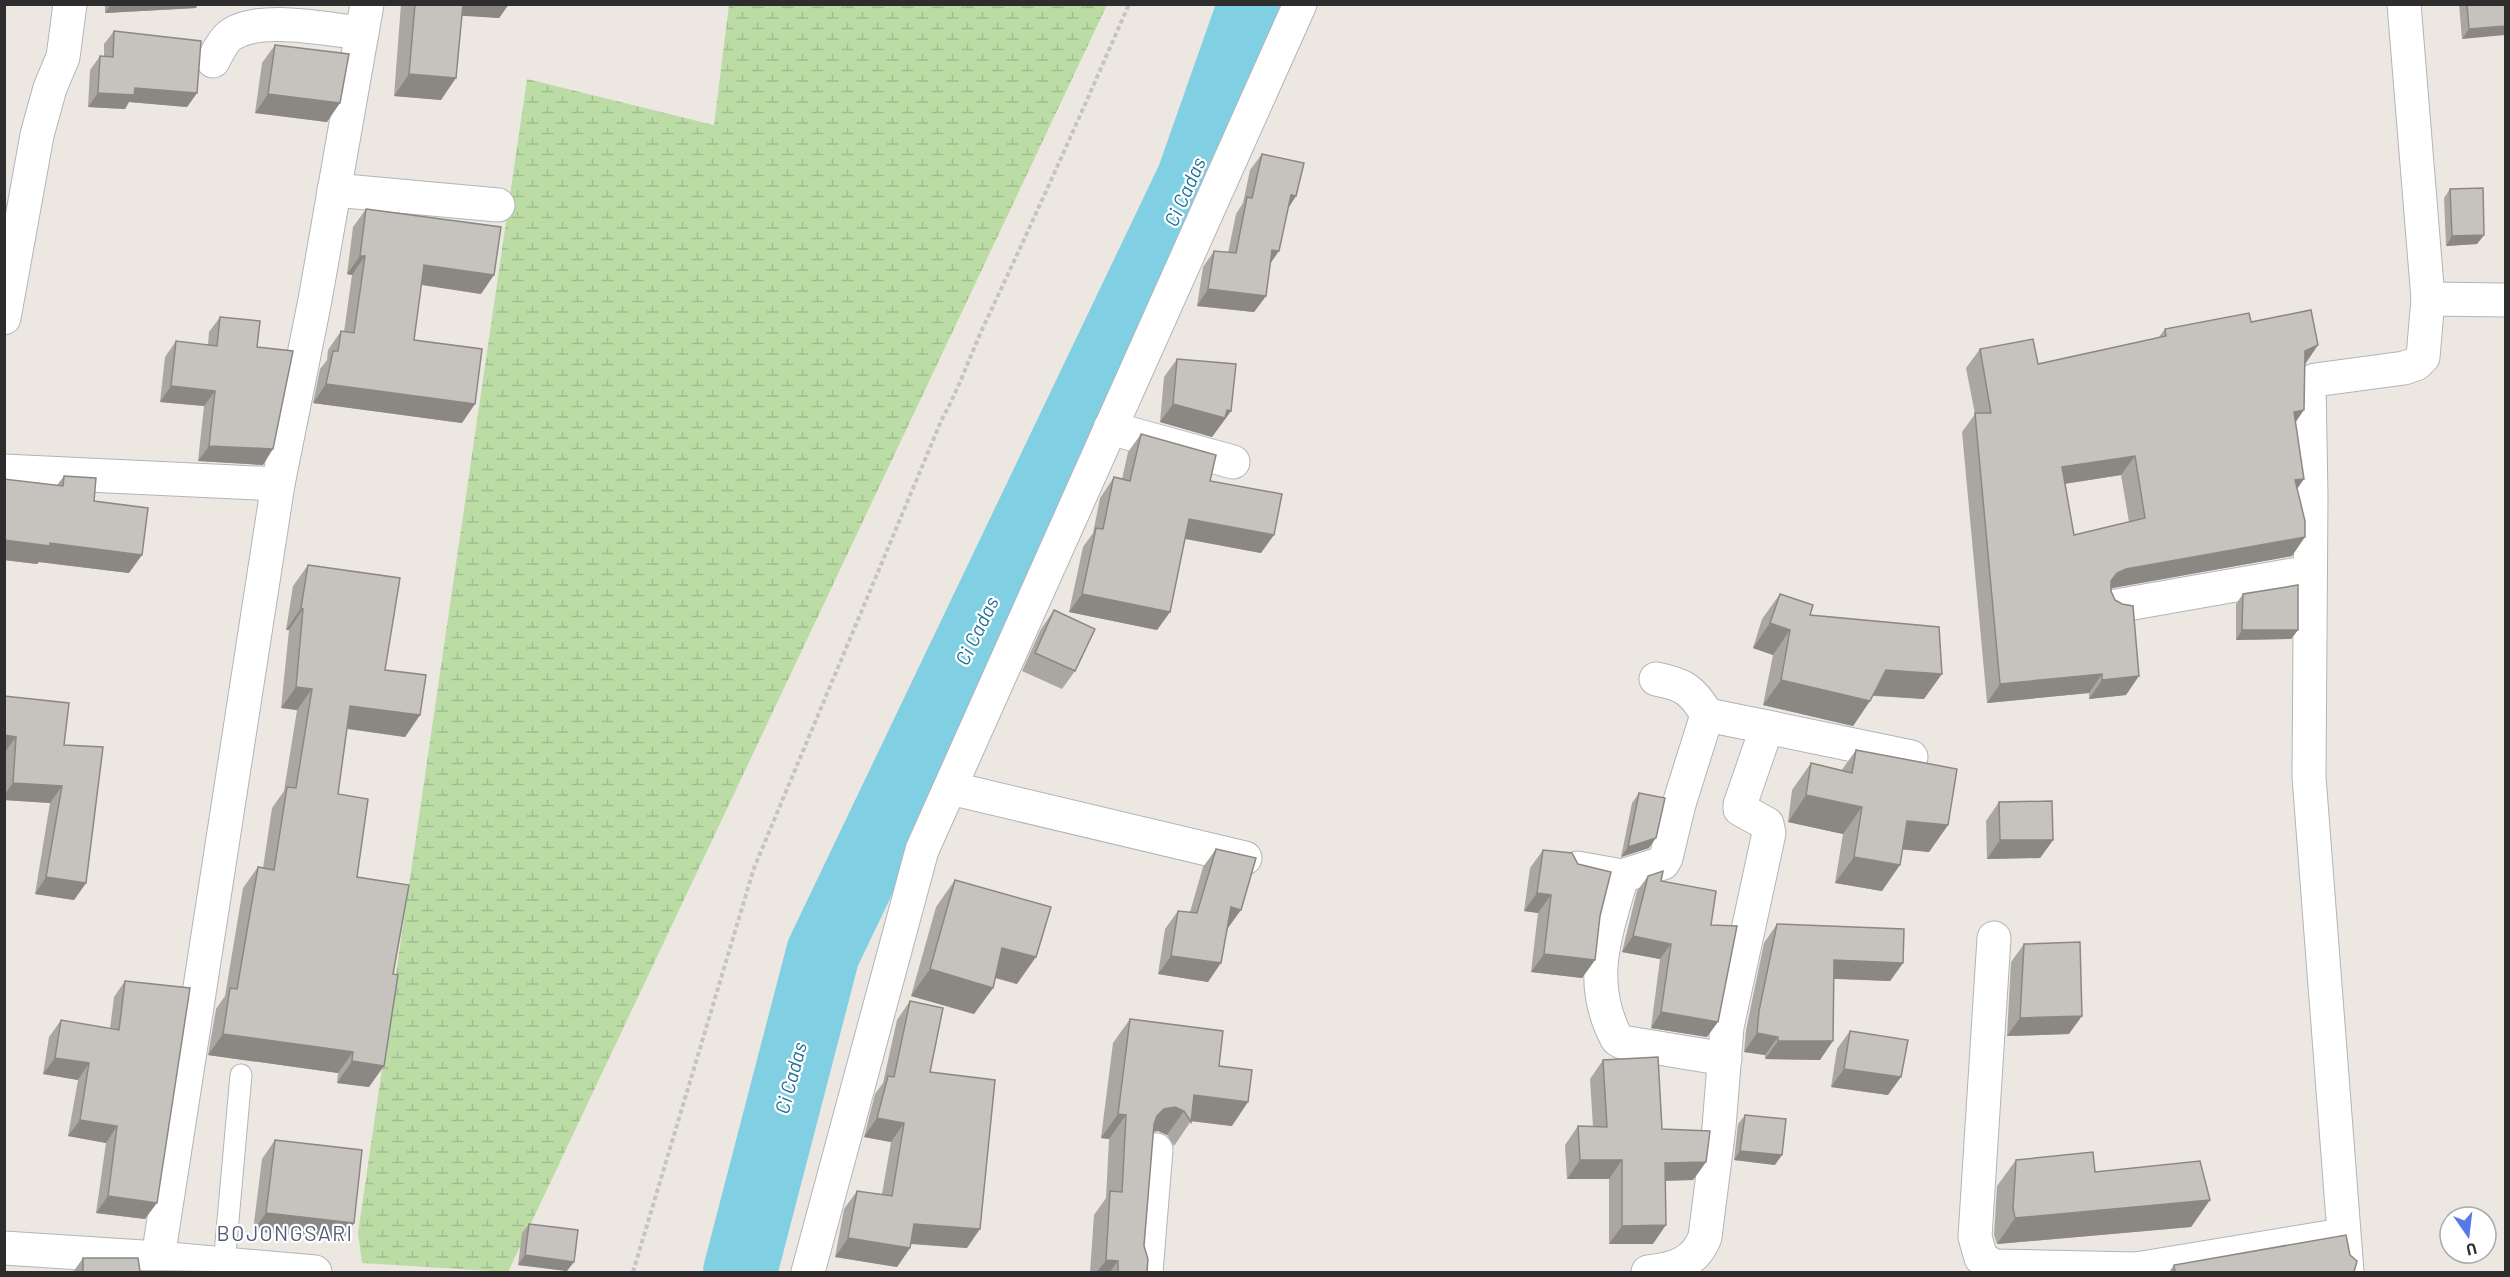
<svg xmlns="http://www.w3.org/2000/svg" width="2510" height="1277" viewBox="0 0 2510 1277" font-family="Barlow,sans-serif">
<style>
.wetland{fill:url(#wetland-marsh)}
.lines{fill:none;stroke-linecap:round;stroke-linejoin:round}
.river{stroke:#81cfe3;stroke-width:74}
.service-casing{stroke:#b2b4bc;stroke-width:23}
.minor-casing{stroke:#b2b4bc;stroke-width:35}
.path{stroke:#c4c4c4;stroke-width:4;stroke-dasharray:4.5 3;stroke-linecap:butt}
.service{stroke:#fff;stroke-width:21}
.minor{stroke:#fff;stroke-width:33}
.wall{fill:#aaa7a3;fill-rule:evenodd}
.shaded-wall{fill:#8b8884}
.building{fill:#c6c2bd;stroke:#8b8884;stroke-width:1.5;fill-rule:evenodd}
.labels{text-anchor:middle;stroke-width:4.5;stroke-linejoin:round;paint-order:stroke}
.water-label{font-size:20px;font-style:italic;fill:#1d7192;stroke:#fff}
.quarter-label{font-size:21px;letter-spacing:1.5px;fill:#525b7a;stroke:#fff}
</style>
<defs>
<pattern id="wetland-marsh" width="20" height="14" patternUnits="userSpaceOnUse" patternTransform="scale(1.5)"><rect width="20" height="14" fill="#bbdda5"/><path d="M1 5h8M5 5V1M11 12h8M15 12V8" fill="none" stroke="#a1be8e"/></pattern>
</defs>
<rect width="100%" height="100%" fill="#ede7e2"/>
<polygon class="wetland" points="729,5 1107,5 508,1272 362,1263 358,1233 527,79 714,125"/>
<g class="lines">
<polyline class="river" points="740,1272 823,953 1193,180 1255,4"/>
<g class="service-casing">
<polyline id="service" points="224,1265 241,1075"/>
</g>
<g class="minor-casing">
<g id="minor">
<polyline points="2404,4 2428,299"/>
<path d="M213,61c4,-8 11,-22 19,-27 30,-19 96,-4 130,-1"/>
<polyline points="334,190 498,205"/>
<polyline points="4,318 37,135 50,88 63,57 70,4"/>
<polyline points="1110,428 1233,462"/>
<polyline points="4,471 278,484 158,1258"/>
<polyline points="278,484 315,300 367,4"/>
<polyline points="2116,606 2310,572"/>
<polyline points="1707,715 1767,727"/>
<polyline points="950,788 1245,858"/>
<path d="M1577,868l45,8 41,-13 3,-5 13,-54 28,-89c-14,-25 -24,-31 -51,-36"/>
<path d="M1622,876c-16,58 -36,105 -5,163l5,3 103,17"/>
<polyline points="1994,938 1975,1237 1981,1258 1994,1266 2136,1269"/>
<polyline points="4,1248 158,1258 315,1272"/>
<polyline points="808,1272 922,850 1300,4"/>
<polyline points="1146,1272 1156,1150"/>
<path d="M1648,1272c27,-3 47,-9 57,-35l14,-110 8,-100 42,-194 -2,-9 -27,-15v-4l27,-78 144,30"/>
<polyline points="2136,1272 2136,1269 2330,1237"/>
<polyline points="2347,1272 2309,777 2311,496 2309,383 2315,380 2404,368 2416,364 2423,357 2428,299 2506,300"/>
</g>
</g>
<path class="path" d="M633,1272l121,-404 188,-449c18,-32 29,-67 45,-100 49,-104 96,-209 142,-315"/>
<use href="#service" class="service"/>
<use href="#minor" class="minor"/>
</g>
<g class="wall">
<polygon points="105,4 198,4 196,8 105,13"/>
<polygon points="401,4 509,4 499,18 462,15 441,100 394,96"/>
<polygon points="2459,4 2505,4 2462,39"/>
<polygon points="114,31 197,93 187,107 129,102 125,109 88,107 90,70 100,56 104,56 104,44"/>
<polygon points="275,45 327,122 255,113 262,63"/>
<polygon points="1262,154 1296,196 1288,208 1270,263 1266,296 1254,312 1197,306 1203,267 1214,251 1228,253 1236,214 1243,203 1250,170"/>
<polygon points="2450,189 2484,235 2477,244 2446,246 2444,198"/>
<polygon points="366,209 481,294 421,285 414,340 462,423 313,403 320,369 327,360 328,350 341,331 344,332 352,275 347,274 353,227"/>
<polygon points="220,317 257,347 263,465 198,461 204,406 160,402 165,357 176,341 208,345 209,332"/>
<path d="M2251,322l67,23 -13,19 -10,58 2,67 -5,67 -181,32 15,107 -37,4v-6l-102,10 -25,-271 13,-18 -9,-46 14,-19 58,15 121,-27 6,-8zM2121,475l8,47 -55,13 -9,-51z"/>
<polygon points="1177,359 1231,411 1212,437 1160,422 1164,377"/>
<polygon points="1141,434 1210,481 1261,553 1185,539 1170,612 1157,630 1069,612 1083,547 1093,533 1100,498 1114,477 1122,479 1128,452"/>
<polygon points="64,476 94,501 129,573 39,562 37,564 4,560 4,479 57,485"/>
<polygon points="308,565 385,670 420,715 405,737 347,729 338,794 357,877 369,1087 337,1083 338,1073 208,1055 216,1009 225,996 243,888 258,867 263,868 272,808 284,791 297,710 281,708 289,630 286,630 293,586"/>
<polygon points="1780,594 1810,615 1924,699 1873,696 1853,726 1763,705 1773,655 1753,648 1762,619"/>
<polygon points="2243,594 2298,630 2291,639 2236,640 2236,604"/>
<polygon points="1054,610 1075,671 1062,689 1022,671 1041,629"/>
<polygon points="4,696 64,745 86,883 74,900 35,894 50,803 4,800"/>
<polygon points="1856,750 1948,825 1929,852 1903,849 1882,891 1835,883 1843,834 1788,822 1792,790 1811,763 1841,771"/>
<polygon points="1639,793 1649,848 1621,857 1632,803"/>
<polygon points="1999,802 2053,840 2040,858 1987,859 1986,821"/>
<polygon points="1216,849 1228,928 1208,982 1158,974 1165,929 1178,911 1190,912 1203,867"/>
<polygon points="1543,850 1600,916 1595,960 1582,978 1531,972 1538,913 1524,911 1530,868"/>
<polygon points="1648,876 1661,881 1711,925 1707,1037 1651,1028 1660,959 1622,952 1637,891"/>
<polygon points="955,880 1017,984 995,978 993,988 974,1014 911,996 936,907"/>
<polygon points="1777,924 1903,963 1890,981 1834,979 1820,1060 1765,1059 1765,1055 1744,1052 1746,1030 1764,943"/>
<polygon points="2024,944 2069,1034 2007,1036 2011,962"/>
<polygon points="125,981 145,1219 96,1213 106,1143 68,1136 78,1080 43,1074 49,1037 61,1020 110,1029 114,997"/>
<polygon points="910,1001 930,1072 967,1248 910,1244 910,1248 897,1267 835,1257 844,1209 857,1191 882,1194 891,1142 864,1137 875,1094 883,1083 897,1020"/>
<polygon points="1130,1019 1219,1066 1232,1126 1191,1121 1174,1146 1167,1135 1158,1131 1153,1132 1144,1246 1147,1272 1090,1272 1094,1215 1106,1198 1109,1139 1101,1138 1113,1043"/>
<polygon points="1850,1031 1888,1095 1831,1087 1837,1049"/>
<polygon points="1603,1060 1662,1129 1706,1162 1693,1180 1665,1181 1653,1244 1609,1244 1609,1179 1567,1179 1565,1145 1578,1126 1593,1127 1590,1079"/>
<polygon points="1745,1115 1775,1165 1734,1160 1738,1124"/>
<polygon points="275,1140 354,1223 341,1241 253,1231 262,1159"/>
<polygon points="2016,1160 2095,1172 2210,1200 2191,1227 1997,1244 1994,1235 1997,1186"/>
<polygon points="529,1224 567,1271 518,1265 522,1233"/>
<polygon points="83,1258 140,1271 246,1272 73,1272"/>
<polygon points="2174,1265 2354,1272 2169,1272"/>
</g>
<g class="shaded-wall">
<polygon points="111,4 198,4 196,8 105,13"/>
<polygon points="456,4 509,4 499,18 449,15"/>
<polygon points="2505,26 2505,35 2462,39 2469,29"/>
<polygon points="409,74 456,78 441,100 394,96"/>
<polygon points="135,88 197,93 187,107 129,102 125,109 88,107 98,93"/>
<polygon points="268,94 340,103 327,122 255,113"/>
<polygon points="1291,195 1296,196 1285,213"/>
<polygon points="2484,235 2477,244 2446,246 2452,236"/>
<polygon points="1272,250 1279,251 1268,267"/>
<polygon points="360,256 365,256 352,275 347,274"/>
<polygon points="424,265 494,275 481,294 411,283"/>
<polygon points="1208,289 1266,296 1254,312 1197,306"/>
<polygon points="2318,345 2305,364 2305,351"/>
<polygon points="326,384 475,404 462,423 313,403"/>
<polygon points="171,386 215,391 204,406 160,402"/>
<polygon points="1173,404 1227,410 1231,411 1212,437 1160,422"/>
<polygon points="2304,410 2291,429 2294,412"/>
<polygon points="209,446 273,449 263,465 198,461"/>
<polygon points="2135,456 2121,475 2049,486 2062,467"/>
<polygon points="2304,479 2291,498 2295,480"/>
<polygon points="1189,519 1274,535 1261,553 1176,537"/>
<polygon points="2305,537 2292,556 2113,588 2104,592 2117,573 2126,569"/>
<polygon points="4,540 50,543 142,555 129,573 39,562 37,564 4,560"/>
<polygon points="1082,594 1170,612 1157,630 1069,612"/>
<polygon points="301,608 303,609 289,630 286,630"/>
<polygon points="1770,623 1790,630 1773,655 1753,648"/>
<polygon points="2242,630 2298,630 2291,639 2236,640"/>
<polygon points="1886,670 1942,674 1924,699 1868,695"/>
<polygon points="2102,674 2089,693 1987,703 2000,684"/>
<polygon points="2139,676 2126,695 2089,699 2102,680"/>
<polygon points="1781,680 1870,701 1853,726 1763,705"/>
<polygon points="296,687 312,689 297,710 281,708"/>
<polygon points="350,706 420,715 405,737 336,727"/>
<polygon points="4,735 16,737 4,753"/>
<polygon points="13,783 62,786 50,803 4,800 4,795"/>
<polygon points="1806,795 1862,807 1843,834 1788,822"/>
<polygon points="1907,821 1948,825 1929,852 1888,848"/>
<polygon points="1656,838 1649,848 1621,857 1628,847"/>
<polygon points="2000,840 2053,840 2040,858 1987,859"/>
<polygon points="1854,857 1900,865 1882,891 1835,883"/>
<polygon points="46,877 86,883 74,900 35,894"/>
<polygon points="1537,893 1551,895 1538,913 1524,911"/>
<polygon points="1231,907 1241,910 1228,928 1218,925"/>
<polygon points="1633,936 1671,944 1660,959 1622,952"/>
<polygon points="1002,948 1036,957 1017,984 983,974"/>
<polygon points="1544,954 1595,960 1582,978 1531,972"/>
<polygon points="1171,956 1221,963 1208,982 1158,974"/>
<polygon points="1834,960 1903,963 1890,981 1821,978"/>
<polygon points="930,969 993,988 974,1014 911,996"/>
<polygon points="1661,1012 1718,1022 1707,1037 1651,1028"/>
<polygon points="2082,1016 2069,1034 2007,1036 2020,1018"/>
<polygon points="1757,1033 1778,1037 1765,1055 1744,1052"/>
<polygon points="223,1034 353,1052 338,1073 208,1055"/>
<polygon points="1778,1041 1833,1041 1820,1060 1765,1059"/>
<polygon points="55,1058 89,1063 78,1080 43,1074"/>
<polygon points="352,1061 384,1066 369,1087 337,1083"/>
<polygon points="1844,1069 1901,1077 1888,1095 1831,1087"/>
<polygon points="1194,1095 1248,1102 1232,1126 1190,1121 1184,1111 1167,1135 1158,1131 1147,1133 1157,1116 1164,1109"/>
<polygon points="1118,1114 1126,1115 1109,1139 1101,1138"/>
<polygon points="877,1118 904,1123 891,1142 864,1137"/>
<polygon points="80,1120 117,1126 106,1143 68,1136"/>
<polygon points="1740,1151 1782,1155 1775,1165 1734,1160"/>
<polygon points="1580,1160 1622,1160 1609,1179 1567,1179"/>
<polygon points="1706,1162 1693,1180 1652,1181 1665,1163"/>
<polygon points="108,1196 157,1203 145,1219 96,1213"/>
<polygon points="2210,1200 2191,1227 1997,1244 2015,1218"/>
<polygon points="266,1213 354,1223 341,1241 253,1231"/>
<polygon points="914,1224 980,1229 967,1248 901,1243"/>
<polygon points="1666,1225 1653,1244 1609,1244 1622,1226"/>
<polygon points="848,1238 910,1248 897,1267 835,1257"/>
<polygon points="525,1255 574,1262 567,1271 518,1265"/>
<polygon points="1106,1260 1118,1261 1110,1272 1097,1272"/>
</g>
<g class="building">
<polygon points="415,4 463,4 456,78 409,74"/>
<polygon points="2467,4 2505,4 2505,26 2469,29"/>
<polygon points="114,31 201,41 197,93 135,88 134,95 98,93 100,56 113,57"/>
<polygon points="275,45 349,54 340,103 268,94"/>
<polygon points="1262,154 1304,163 1296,196 1291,195 1279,251 1272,250 1266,296 1208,289 1214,251 1236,253 1247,197 1252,198"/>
<polygon points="2483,188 2484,235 2452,236 2450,189"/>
<polygon points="366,209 501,227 494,275 424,265 414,340 482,349 475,404 326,384 333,351 338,351 341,331 354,333 365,256 360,256"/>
<path d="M2311,310l7,35 -13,6 -1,59 -10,2 10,67 -9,1 10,41v16l-179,32 -9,4 -6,8v10l4,9 7,4 11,2 6,70 -37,4v-6l-102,10 -25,-271h16l-11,-64 53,-10 5,25 128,-28 -1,-7 84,-16 2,9zM2135,456l10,62 -71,17 -12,-68z"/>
<polygon points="220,317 260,321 257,347 293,351 273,449 209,446 215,391 171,386 176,341 217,346"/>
<polygon points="1177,359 1236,364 1231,411 1227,410 1225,418 1173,404"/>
<polygon points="1141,434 1216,455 1210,481 1282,494 1274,535 1189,519 1170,612 1082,594 1096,528 1103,529 1113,480 1114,477 1130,481"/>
<polygon points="64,476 96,478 94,501 148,508 142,555 50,543 50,546 4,540 4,479 63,486"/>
<polygon points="308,565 400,578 385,670 426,675 420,715 350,706 338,794 368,799 357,877 409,885 393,974 398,975 384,1066 352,1061 353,1052 223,1034 230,988 237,989 258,867 274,870 287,787 296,788 312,689 296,687 303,609 301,608"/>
<polygon points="2298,585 2298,630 2242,630 2243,594"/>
<polygon points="1780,594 1813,605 1810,615 1939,627 1942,674 1886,670 1870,701 1781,680 1790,630 1770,623"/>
<polygon points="1054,610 1095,629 1075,671 1035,653"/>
<polygon points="4,696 69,703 64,745 103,747 86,883 46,877 62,786 13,783 16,737 4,735"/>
<polygon points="1856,750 1957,769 1948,825 1907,821 1900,865 1854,857 1862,807 1806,795 1811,763 1852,773"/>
<polygon points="1639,793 1665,798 1656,838 1628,847"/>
<polygon points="2052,801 2053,840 2000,840 1999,802"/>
<polygon points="1216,849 1256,858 1241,910 1231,907 1221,963 1171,956 1178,911 1197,913"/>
<polygon points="1543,850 1572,853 1578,864 1611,872 1600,916 1595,960 1544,954 1551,895 1537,893"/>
<polygon points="1663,871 1661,881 1716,891 1711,925 1737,926 1718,1022 1661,1012 1671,944 1633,936 1648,876"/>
<polygon points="955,880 1051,907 1036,957 1002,948 993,988 930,969"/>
<polygon points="1777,924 1904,929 1903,963 1834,960 1833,1041 1778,1041 1778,1037 1757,1033 1759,1011"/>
<polygon points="2080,942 2082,1016 2020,1018 2024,944"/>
<polygon points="125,981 190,988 157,1203 108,1196 117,1126 80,1120 89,1063 55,1058 61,1020 119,1030"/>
<polygon points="910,1001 943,1008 930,1072 995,1080 980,1229 914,1224 910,1248 848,1238 857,1191 892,1196 904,1123 877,1118 888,1076 894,1077"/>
<polygon points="1130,1019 1223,1031 1219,1066 1252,1070 1248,1102 1194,1095 1191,1122 1184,1111 1175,1107 1164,1109 1157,1116 1154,1124 1144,1246 1148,1259 1147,1272 1118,1272 1118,1261 1106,1260 1110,1191 1122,1192 1126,1115 1118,1114"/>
<polygon points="1850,1031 1908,1040 1901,1077 1844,1069"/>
<polygon points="1658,1057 1662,1129 1710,1131 1706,1162 1665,1163 1666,1225 1622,1226 1622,1160 1580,1160 1578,1126 1607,1127 1603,1060"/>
<polygon points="1745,1115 1786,1119 1782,1155 1740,1151"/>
<polygon points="275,1140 362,1150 354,1223 266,1213"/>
<polygon points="2093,1152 2095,1172 2200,1161 2210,1200 2015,1218 2013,1208 2016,1160"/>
<polygon points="529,1224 578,1230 574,1262 525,1255"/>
<polygon points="2346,1235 2350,1255 2357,1261 2354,1272 2175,1272 2174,1265"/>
<polygon points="83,1258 138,1258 140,1271 246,1272 83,1272"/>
</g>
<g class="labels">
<g class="water-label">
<text transform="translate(1185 192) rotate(-66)" y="7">Ci Cadas</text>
<text transform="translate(977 631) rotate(-64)" y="7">Ci Cadas</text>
<text transform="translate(791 1078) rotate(-75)" y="7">Ci Cadas</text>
</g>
<g class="quarter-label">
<text x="285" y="1241">BOJONGSARI</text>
</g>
</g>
<rect width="2510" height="1277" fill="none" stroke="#2d2d2d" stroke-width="12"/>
<g transform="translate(2468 1235) rotate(166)"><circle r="28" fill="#ffffff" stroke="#ababab" stroke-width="1.5"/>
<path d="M0-4.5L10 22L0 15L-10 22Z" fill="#5579e7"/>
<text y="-9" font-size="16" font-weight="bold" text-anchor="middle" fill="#2d2d2d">U</text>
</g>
</svg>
